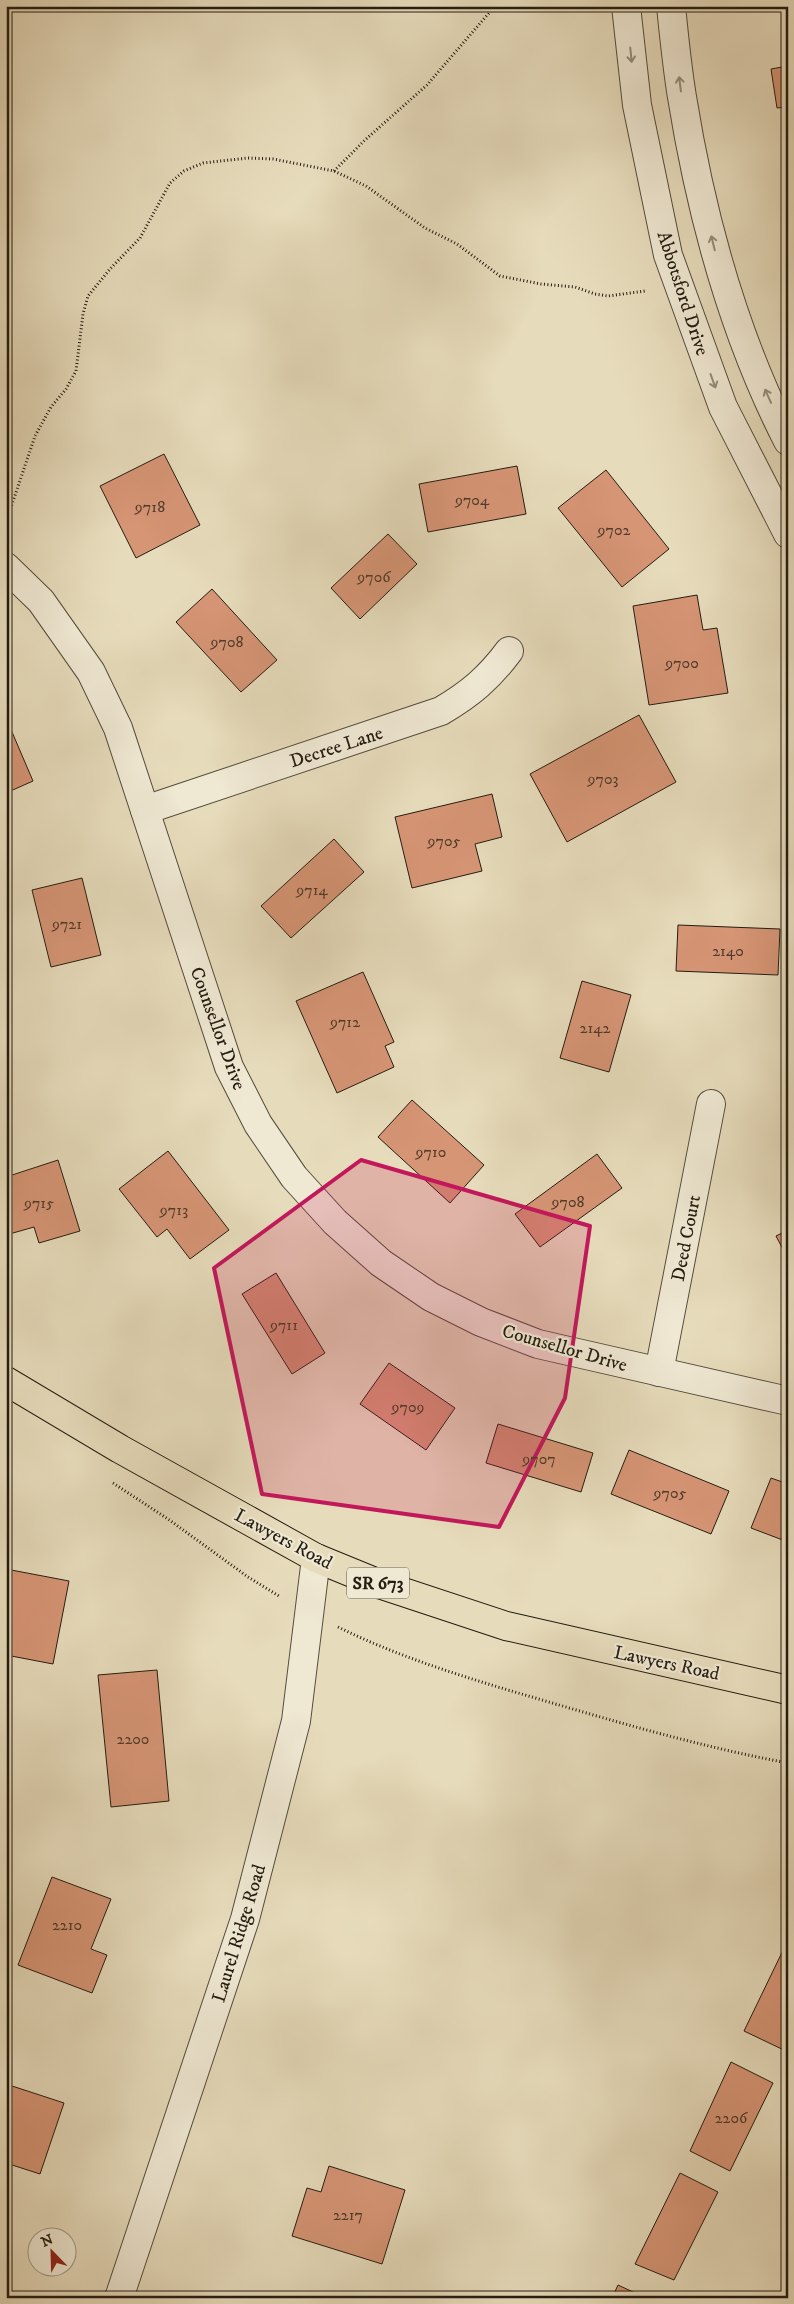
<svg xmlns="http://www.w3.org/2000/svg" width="794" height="2304" viewBox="0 0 794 2304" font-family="'IM FELL DW Pica',serif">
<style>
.building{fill:#d69575;stroke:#241c11}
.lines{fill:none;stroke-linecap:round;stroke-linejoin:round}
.minor-casing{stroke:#544c3c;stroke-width:30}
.major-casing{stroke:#241c11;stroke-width:30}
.path{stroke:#241c11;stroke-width:3;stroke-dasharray:1 2.5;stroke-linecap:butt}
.minor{stroke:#efe8d3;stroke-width:28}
.major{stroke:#e6dbbb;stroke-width:28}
.oneway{stroke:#948c7c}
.marked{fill:#c2185b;fill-opacity:0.2;stroke:#c2185b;stroke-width:4;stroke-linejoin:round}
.labels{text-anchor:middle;stroke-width:4.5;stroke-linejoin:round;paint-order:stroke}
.number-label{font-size:16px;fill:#503a2a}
.shield{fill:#efe8d3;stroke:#61594b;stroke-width:1}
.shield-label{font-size:18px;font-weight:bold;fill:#241c11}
.street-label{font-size:19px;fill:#241c11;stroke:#efe8d3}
</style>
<rect width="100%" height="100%" fill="#e6dbbb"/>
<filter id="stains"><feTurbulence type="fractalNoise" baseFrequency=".004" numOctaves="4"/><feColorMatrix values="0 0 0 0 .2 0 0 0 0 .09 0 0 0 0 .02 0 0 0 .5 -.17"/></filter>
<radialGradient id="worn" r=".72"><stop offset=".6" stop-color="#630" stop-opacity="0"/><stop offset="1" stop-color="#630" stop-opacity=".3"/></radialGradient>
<g class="building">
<polygon points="788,66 788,107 777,108 771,69"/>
<polygon points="164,454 200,525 136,558 100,486"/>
<polygon points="517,466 526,514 428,532 419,484"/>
<polygon points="606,470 669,549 622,587 558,508"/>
<polygon points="388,534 417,564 360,619 331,588"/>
<polygon points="212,589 277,660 241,692 176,622"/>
<polygon points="697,595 703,630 717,628 728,693 649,705 633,606"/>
<polygon points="639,715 676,782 567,842 530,774"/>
<polygon points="6,718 33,781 6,793"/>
<polygon points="492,794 502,837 475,844 482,871 412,888 395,817"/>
<polygon points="334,839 364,872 291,938 261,906"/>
<polygon points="82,878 101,955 51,967 32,890"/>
<polygon points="678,925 780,929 778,975 676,971"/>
<polygon points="363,972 394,1042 385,1046 394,1067 337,1093 296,1001"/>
<polygon points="582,981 631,995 609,1072 560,1058"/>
<polygon points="412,1100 484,1165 450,1203 378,1137"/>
<polygon points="168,1151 229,1230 190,1259 167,1229 157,1237 119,1189"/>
<polygon points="597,1154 622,1188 540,1247 515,1214"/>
<polygon points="58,1160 80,1231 39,1243 34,1227 6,1235 6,1177"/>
<polygon points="788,1230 788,1259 776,1236"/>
<polygon points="276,1273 325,1353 292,1374 242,1294"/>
<polygon points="389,1363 455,1408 426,1450 360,1404"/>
<polygon points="498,1424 593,1453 581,1492 486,1463"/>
<polygon points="629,1450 729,1491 711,1534 611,1494"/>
<polygon points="771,1478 788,1484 788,1542 751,1528"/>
<polygon points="6,1569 69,1581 53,1664 6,1655"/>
<polygon points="157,1670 169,1801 111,1807 98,1675"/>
<polygon points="52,1877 111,1899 91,1949 107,1955 92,1993 18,1965"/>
<polygon points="788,1940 788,2052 744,2031"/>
<polygon points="731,2062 773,2083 730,2171 690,2151"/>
<polygon points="6,2084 64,2103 40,2174 6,2163"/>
<polygon points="329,2166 405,2190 382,2264 292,2236 307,2188 321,2192"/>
<polygon points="680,2173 718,2192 674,2280 635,2264"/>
<polygon points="618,2285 646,2298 612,2298"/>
</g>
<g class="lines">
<g class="minor-casing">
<g id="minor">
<polyline points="626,6 637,105 668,255 723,407 788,534"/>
<path d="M671,6c3,30 6,61 11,91 19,118 51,237 106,344"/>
<polyline points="6,567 41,601 91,672 118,728 229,1067 258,1124 294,1177 335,1222 381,1263 431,1297 481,1322 538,1344 788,1401"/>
<path d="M145,810l296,-99c29,-17 48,-33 68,-60"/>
<polyline points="659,1372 711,1104"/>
<polyline points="119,2298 245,1919 296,1721 316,1558"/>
</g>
</g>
<g class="major-casing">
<polyline id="major" points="6,1381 120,1449 316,1558 382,1585 506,1626 788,1690"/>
</g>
<g class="path">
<polyline points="334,171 365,140 427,85 495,6"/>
<polyline points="6,522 35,436 51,407 66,389 76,371 83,314 88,296 110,269 140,238 170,183 184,171 203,163 248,158 273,159 334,171 366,186 425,228 457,244 500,276 541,284 575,287 595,294 608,296 645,291"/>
<polyline points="113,1483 168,1519 248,1577 279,1596"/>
<path d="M338,1627c67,33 139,54 211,75 78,23 158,46 239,61"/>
</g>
<use href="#minor" class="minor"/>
<use href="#major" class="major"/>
</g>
<defs><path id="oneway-shaft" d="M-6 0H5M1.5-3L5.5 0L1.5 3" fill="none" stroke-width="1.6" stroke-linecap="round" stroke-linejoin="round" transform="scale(1.25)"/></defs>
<g class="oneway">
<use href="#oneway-shaft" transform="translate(631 55) rotate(84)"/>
<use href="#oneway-shaft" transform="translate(680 84) rotate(-97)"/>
<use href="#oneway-shaft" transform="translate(713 243) rotate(-104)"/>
<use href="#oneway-shaft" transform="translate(713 381) rotate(70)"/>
<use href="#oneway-shaft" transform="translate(768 396) rotate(-114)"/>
</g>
<path class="marked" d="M361,1160l229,66 -25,172 -66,129 -237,-33 -48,-226z"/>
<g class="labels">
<g class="number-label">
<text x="472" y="505">9704</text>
<text x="150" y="512">9718</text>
<text x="614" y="535">9702</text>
<text x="374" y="582">9706</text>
<text x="227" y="647">9708</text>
<text x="682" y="668">9700</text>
<text x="603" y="784">9703</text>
<text x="444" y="846">9705</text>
<text x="312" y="895">9714</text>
<text x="67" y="929">9721</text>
<text x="728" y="956">2140</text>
<text x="345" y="1027">9712</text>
<text x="595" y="1033">2142</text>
<text x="431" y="1157">9710</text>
<text x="568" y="1207">9708</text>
<text x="39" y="1208">9715</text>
<text x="174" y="1215">9713</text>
<text x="284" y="1330">9711</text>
<text x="408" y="1412">9709</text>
<text x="539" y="1464">9707</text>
<text x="670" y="1498">9705</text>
<text x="133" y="1744">2200</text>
<text x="67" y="1930">2210</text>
<text x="731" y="2123">2206</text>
<text x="348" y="2220">2217</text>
</g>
<rect class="shield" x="347" y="1567.5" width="62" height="31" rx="4"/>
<g class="shield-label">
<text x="378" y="1589">SR 673</text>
</g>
<g class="street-label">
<text transform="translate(684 293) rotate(72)" y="7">Abbotsford Drive</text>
<text transform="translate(336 746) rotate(-18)" y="7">Decree Lane</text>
<text transform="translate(219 1028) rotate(70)" y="7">Counsellor Drive</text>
<text transform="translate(685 1238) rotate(-79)" y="7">Deed Court</text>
<text transform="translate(565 1347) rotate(16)" y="7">Counsellor Drive</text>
<text transform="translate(284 1538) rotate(28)" y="7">Lawyers Road</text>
<text transform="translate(667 1662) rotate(12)" y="7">Lawyers Road</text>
<text transform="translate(238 1933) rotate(-73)" y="7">Laurel Ridge Road</text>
</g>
</g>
<rect width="794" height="2304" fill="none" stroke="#e6dbbb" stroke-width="25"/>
<rect x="8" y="8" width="779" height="2289" fill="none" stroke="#241c11" stroke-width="2.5"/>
<rect x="12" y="12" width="769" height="2279" fill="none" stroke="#241c11"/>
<g transform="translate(52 2252) rotate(337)"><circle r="24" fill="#efe8d3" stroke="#9e9685"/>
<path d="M0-4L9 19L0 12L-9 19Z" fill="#8f2418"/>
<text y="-8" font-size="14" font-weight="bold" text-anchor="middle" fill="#241c11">N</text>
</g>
<rect width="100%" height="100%" filter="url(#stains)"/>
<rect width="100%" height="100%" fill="url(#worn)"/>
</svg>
